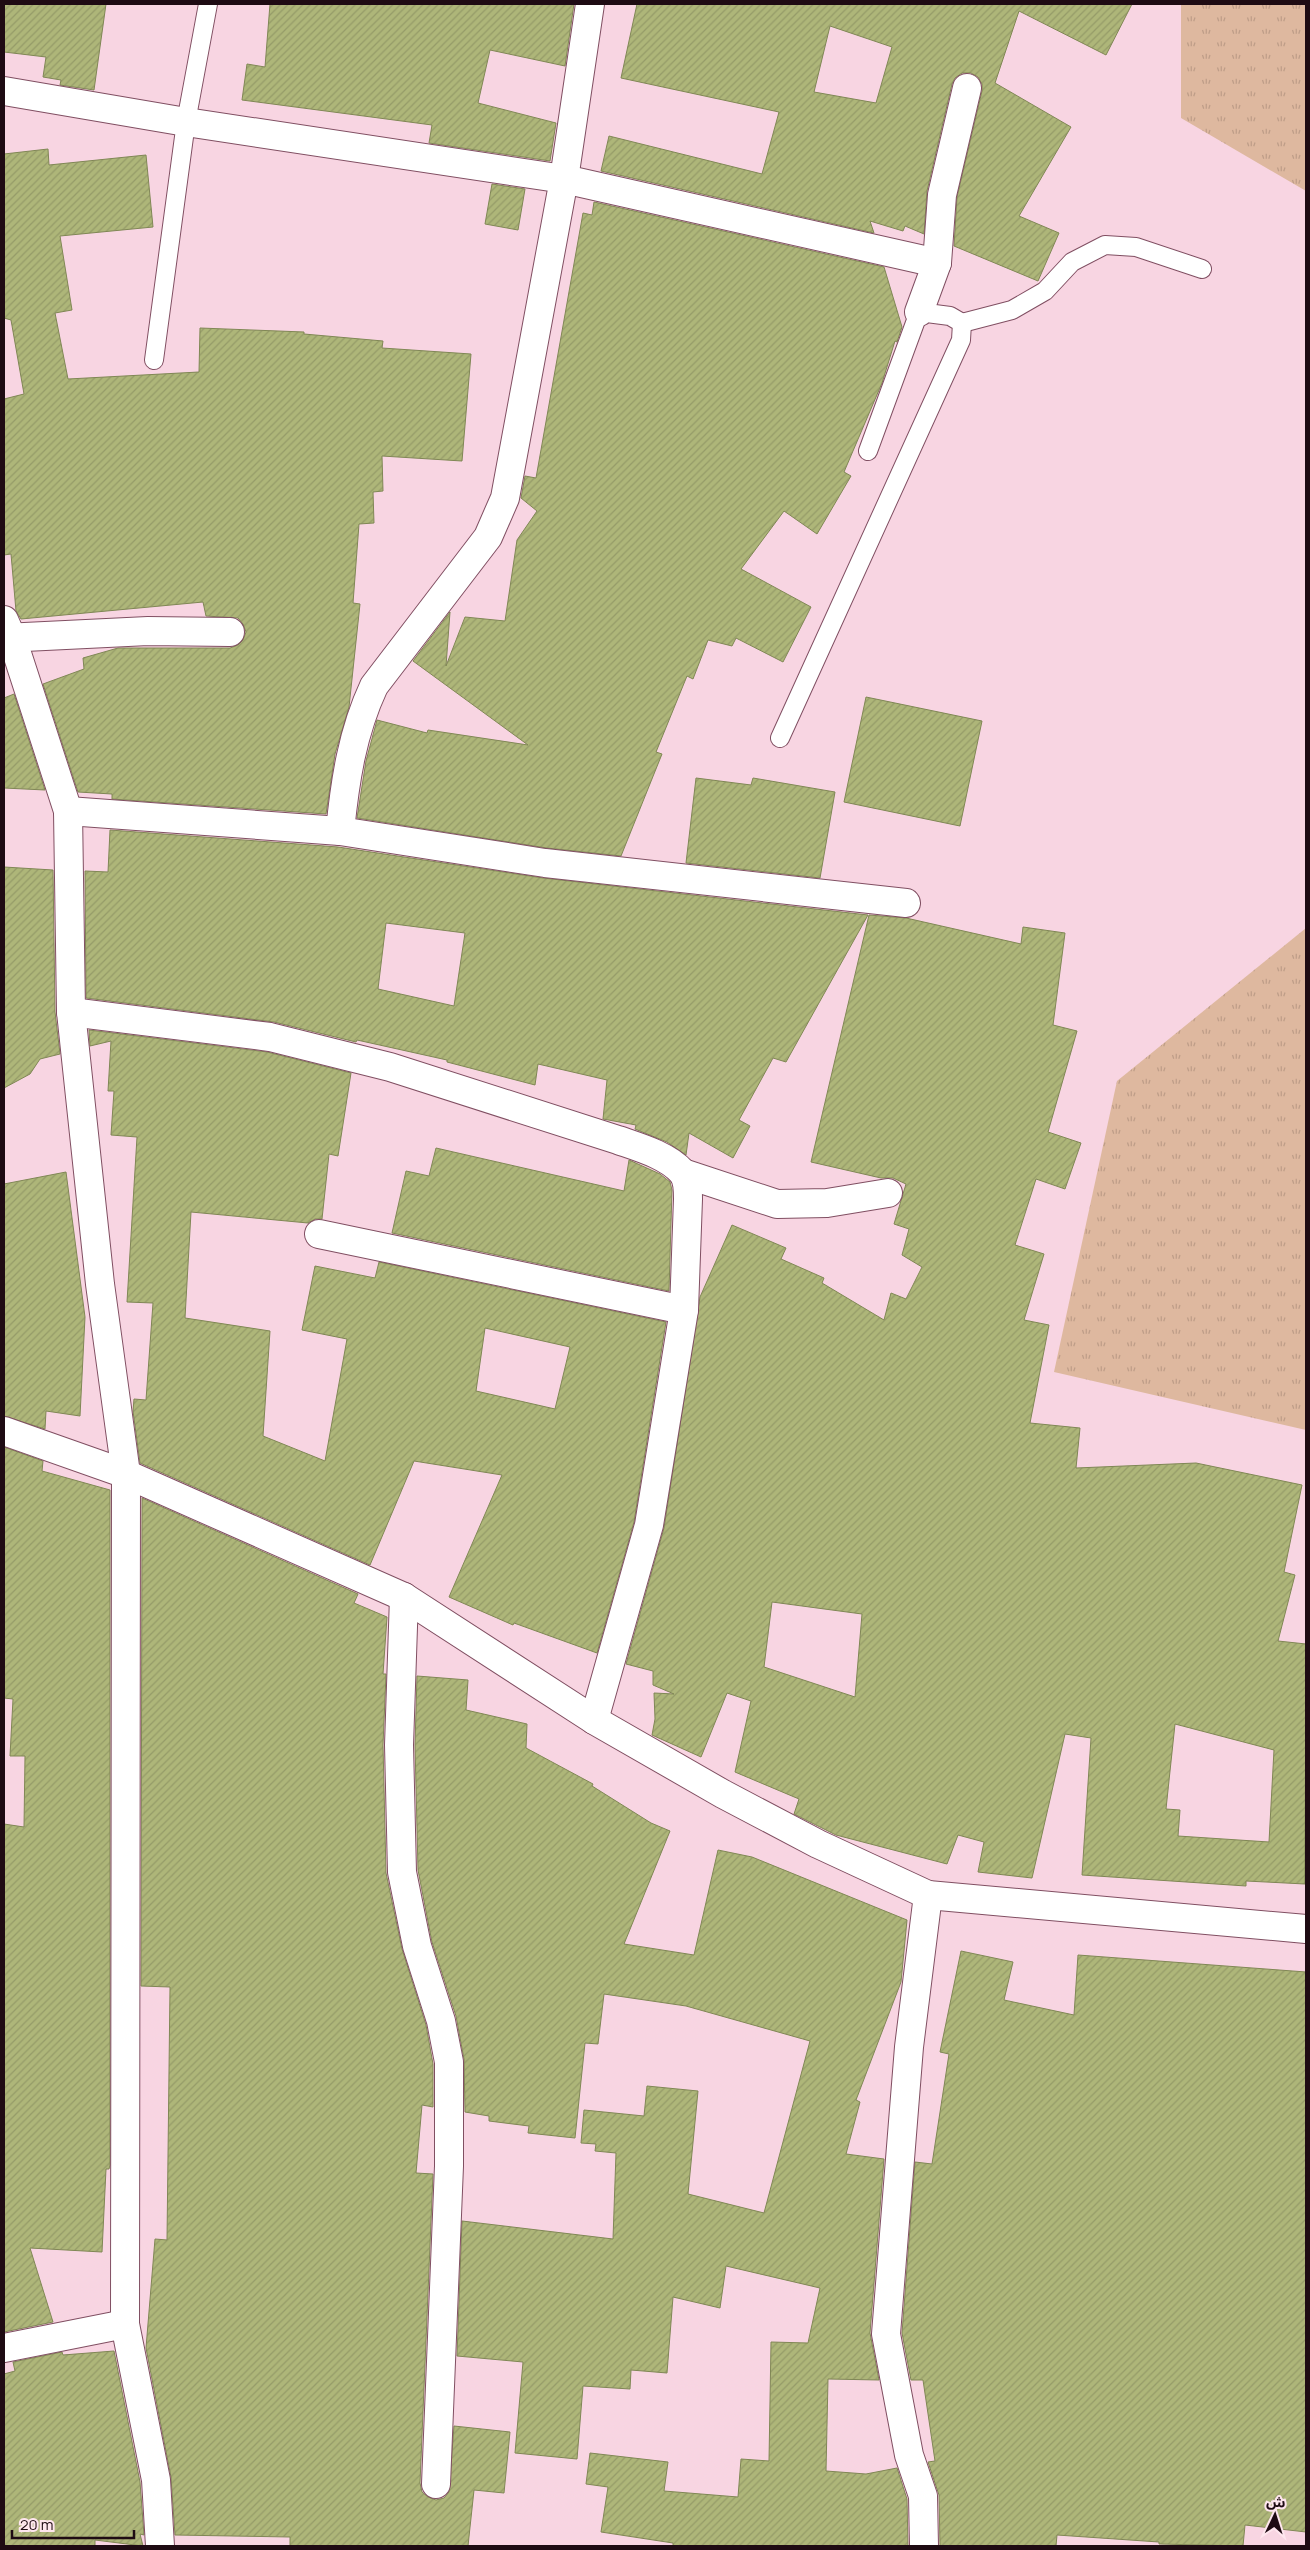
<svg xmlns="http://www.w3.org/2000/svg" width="1310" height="2550" viewBox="0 0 1310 2550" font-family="Manrope,'Noto Sans Arabic',sans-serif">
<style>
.grass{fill:url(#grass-tufts)}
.building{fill:url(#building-hatch);stroke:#808755;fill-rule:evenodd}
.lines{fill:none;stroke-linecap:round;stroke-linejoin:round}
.service-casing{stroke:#804f62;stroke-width:20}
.minor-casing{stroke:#804f62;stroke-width:30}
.tertiary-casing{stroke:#804f62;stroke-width:30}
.service{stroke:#fff;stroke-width:18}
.minor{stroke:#fff;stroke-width:28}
.tertiary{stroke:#fff;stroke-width:28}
</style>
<defs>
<pattern id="grass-tufts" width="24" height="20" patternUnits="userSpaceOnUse" patternTransform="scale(1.25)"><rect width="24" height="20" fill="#deb89f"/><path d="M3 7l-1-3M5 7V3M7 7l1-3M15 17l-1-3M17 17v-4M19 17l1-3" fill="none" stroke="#be9d88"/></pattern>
<pattern id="building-hatch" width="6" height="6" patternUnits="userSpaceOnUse" patternTransform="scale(1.25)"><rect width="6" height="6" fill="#aeb679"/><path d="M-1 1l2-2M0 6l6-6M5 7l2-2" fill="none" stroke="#959b68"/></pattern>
</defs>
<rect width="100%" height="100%" fill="#f8d5e2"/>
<g class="grass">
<polygon points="1181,4 1306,4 1306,191 1181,118"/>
<polygon points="1306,928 1306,1430 1054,1372 1117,1081"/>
</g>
<g class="building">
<polygon points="4,4 106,4 94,90 60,85 61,80 43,77 46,57 4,52"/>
<polygon points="270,4 574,4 565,66 490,50 478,103 556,123 550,161 429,143 432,125 242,100 247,64 265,67"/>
<path d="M637,4h495l-26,51 -87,-44 -24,72 76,44 -52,89 40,17 -21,48 -84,-35 3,-49 25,-106v-7l-4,-7 -7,-4h-9l-7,5 -3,6 -25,107 -3,43 -19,-8 -2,5 -33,-10 4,12 -273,-62 8,-35 153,38 17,-62 -158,-34zM830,26l62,21 -16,56 -62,-11z"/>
<polygon points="48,149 49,165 146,155 153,227 60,236 72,310 55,313 68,379 199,372 200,328 304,332 304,334 383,341 382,348 471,354 462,461 382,456 383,491 373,492 374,523 359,524 353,603 360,604 349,707 335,754 326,814 112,799 112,794 78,792 43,684 84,669 83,658 118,648 230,648 238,645 243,640 246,632 243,624 238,618 206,616 203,602 21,619 16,611 11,554 4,555 4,399 24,394 11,320 4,318 4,154"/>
<polygon points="492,184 525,189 518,230 485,224"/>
<polygon points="594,202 884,267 902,327 897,342 895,341 882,383 844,472 851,476 817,534 784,511 741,569 811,607 783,662 736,638 732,646 708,640 693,679 687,676 656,752 662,754 621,856 547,848 357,818 366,761 377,720 427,733 428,730 528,745 413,661 450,612 446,666 465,617 505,621 517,540 537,511 521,498 525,476 536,478 583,213 592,215"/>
<polygon points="14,694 45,790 4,788 4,698"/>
<polygon points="866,697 982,721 960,826 844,802"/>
<polygon points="696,778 751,785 753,778 835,792 820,878 686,863"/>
<path d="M110,830l228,17 205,31 325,37 -82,147 -13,-4 -34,62 11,6 -17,32 -44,-25 -3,22 -19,-13 -32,-13 1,-4 -33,-6 4,-39 -69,-16 -3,21 -88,-23v-2l-90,-20 -1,2 -82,-20 -188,-24 -1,-127 23,1zM386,923l79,10 -11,73 -76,-17z"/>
<polygon points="4,867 53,870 55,1012 60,1054 40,1059 30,1074 4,1088"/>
<path d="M869,915l37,3 115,26 2,-17 42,6 -12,92 24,6 -29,101 33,11 -16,46 -29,-10 -21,66 29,9 -20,66 25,5 -19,98 50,5 -4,40 120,-5 106,22 -18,87 11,3 -17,66 28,3 -1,240 -59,-3v5l-164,-11 9,-137 -26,-4 -33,144 -54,-6 6,-30 -26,-7 -11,29 -111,-29 -42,-21 5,-15 -64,-27 16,-71 -24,-8 -26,64 -49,-22 3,-16 -1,-26 20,1 -21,-9v-14l-27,-7 38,-136 36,-231 32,-72 54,23 -5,11 43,19 -2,5 62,37 7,-27 15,6 16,-32 -20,-12 7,-26 -15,-5 12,-40 -13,-6h-12l-70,-16zM772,1602l90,12 -7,83 -91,-30zM1175,1724l99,26 -5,92 -91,-6 2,-26 -14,-1z"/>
<path d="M89,1030l178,22 84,21 -13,83 -9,-2 -7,65h-7l-7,4 -117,-11 -6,106 85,13 -7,105 62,25 22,-122 -45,-9 13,-64 60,12 4,-16 287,60 -32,200 -37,131 -83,-30 -1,2 -64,-28 53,-122 -88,-14 -44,104 -230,-102 -7,-52 1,-12 12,1 7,-97 -26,-1 10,-165 -26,-2 3,-44h-6l3,-50 -21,5zM485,1328l85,19 -15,62 -79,-18z"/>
<polygon points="436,1148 624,1191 629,1160 660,1174 670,1182 672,1190 669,1291 392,1233 406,1171 429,1176"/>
<polygon points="66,1172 85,1317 80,1416 46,1411 45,1429 4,1416 4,1184"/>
<polygon points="4,1447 43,1461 42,1471 110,1490 110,2165 109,2169 106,2169 102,2252 30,2248 53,2322 4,2332 4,1824 24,1827 25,1756 10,1756 13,1699 4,1698"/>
<polygon points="142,1498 358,1594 354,1603 387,1617 383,1674 386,1674 383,1745 386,1873 402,1949 426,2025 433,2064 433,2107 422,2105 416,2173 433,2174 420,2483 422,2492 428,2497 436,2500 444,2498 449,2492 454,2426 510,2432 504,2493 474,2490 468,2546 290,2546 290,2537 175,2535 171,2477 146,2348 155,2239 167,2240 170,1987 141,1986"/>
<polygon points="417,1676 468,1680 466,1710 527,1724 526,1748 593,1784 592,1786 651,1823 670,1831 624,1944 694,1955 718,1850 752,1857 907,1920 901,1982 856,2100 860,2102 846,2154 884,2159 870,2333 879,2380 828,2379 826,2471 866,2474 897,2468 907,2499 908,2546 673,2546 673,2543 601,2532 608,2487 586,2484 590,2453 668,2462 664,2491 738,2497 741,2459 769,2461 771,2342 808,2343 820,2288 726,2266 720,2308 673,2297 667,2373 631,2370 630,2389 583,2386 577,2459 515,2453 523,2362 457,2356 462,2221 613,2239 616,2153 595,2151 596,2144 581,2143 584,2110 644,2116 647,2086 698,2091 688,2194 764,2213 810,2041 686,2006 604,1994 598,2044 585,2043 575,2138 528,2133 529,2126 489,2121 489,2116 465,2112 464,2059 456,2016 432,1942 418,1870 415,1745"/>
<polygon points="961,1951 1013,1962 1004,2000 1074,2015 1078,1955 1306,1972 1306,2532 1245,2525 1243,2546 1159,2544 1159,2542 1057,2535 1056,2546 940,2546 939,2495 928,2462 935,2461 923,2380 911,2380 902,2333 915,2162 932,2164 949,2054 940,2052"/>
<polygon points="114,2351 140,2482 144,2535 140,2534 143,2546 95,2540 95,2546 4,2546 4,2374 15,2371 13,2362 62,2352 63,2355"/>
</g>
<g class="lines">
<g class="service-casing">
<g id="service">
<polyline points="962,323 1012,310 1045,291 1072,262 1105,245 1136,247 1202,269"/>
<polyline points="154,360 186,122 208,4"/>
<polyline points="780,738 961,340 962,323 950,316 919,312 868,451"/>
</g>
</g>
<g class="minor-casing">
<g id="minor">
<polyline points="4,91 186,122 564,179 937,263"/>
<polyline points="919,312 937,263 942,195 967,88"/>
<polyline points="4,620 12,638 68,811 71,1012 100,1284 126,1474 125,2324 156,2480 160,2546"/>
<polyline points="4,638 148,631 230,632"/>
<polyline points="68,811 340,831 545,863 906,903"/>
<path d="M340,831c5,-50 12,-98 34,-145l114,-149 17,-39 59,-319 26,-175"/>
<path d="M71,1012l199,25 120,30 228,73c20,7 49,15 64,32 6,7 6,19 6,27l-4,111 -35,215 -55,195"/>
<polyline points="683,1173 777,1204 827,1203 888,1193"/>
<polyline points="319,1234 684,1310"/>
<polyline points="404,1597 399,1745 402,1872 417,1946 441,2021 449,2062 449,2166 436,2484"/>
<polyline points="4,2348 125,2324"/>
<polyline points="924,2546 923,2496 909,2455 886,2334 909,2047 928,1895"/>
</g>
</g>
<g class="tertiary-casing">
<polyline id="tertiary" points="4,1431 126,1474 404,1597 594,1720 723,1794 818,1844 928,1895 1306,1929"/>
</g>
<use href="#service" class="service"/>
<use href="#minor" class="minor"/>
<use href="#tertiary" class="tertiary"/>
</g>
<rect width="1310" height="2550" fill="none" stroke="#1e0b13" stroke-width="10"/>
<g transform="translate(1275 2515) rotate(4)" stroke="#fee6ee" stroke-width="4" paint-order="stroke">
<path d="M0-4L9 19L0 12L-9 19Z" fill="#1e0b13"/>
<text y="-8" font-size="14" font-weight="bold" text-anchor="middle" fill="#1e0b13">ش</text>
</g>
<path d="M12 2530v8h122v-8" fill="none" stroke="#1e0b13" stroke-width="2.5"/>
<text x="20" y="2530" font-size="15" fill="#1e0b13" stroke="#fee6ee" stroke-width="4" paint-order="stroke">20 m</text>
</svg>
